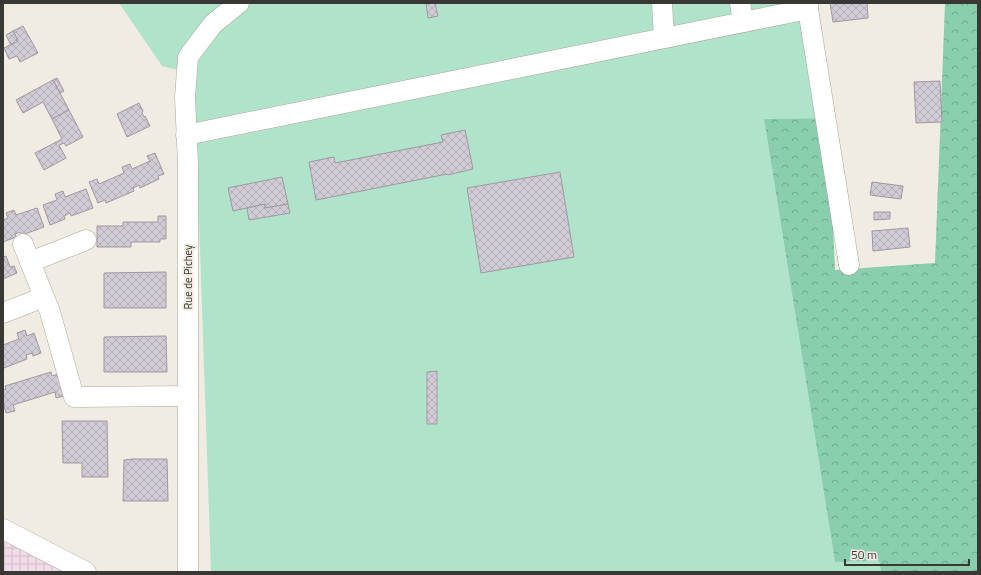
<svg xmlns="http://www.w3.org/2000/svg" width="981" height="575" viewBox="0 0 981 575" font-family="'Titillium Web',sans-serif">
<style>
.industrial{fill:url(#industrial-grid)}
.green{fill:#b0e4ca}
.forest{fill:url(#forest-crowns)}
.building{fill:url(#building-cross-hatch);stroke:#9e99a2}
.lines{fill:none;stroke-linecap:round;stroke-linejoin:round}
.minor-casing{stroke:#aba79d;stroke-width:21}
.minor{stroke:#fff;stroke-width:20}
.labels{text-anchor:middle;stroke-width:4;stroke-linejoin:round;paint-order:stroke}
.street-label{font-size:11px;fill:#393834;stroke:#f1ece2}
</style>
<defs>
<pattern id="industrial-grid" width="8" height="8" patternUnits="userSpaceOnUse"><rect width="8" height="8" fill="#f2dbe9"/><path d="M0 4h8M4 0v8" fill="none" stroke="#d0bdc8"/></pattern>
<pattern id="forest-crowns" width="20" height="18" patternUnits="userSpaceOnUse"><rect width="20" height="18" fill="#89cfae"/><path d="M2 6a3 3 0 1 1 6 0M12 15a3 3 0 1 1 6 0" fill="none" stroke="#71a98e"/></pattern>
<pattern id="building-cross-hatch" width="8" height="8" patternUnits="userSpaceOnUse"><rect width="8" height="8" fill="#d1cbd5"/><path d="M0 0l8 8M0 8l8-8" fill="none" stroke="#b4afb7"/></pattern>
</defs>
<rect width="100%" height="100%" fill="#f1ece2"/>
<polygon class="industrial" points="3,529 86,572 3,572"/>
<polygon class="green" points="119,3 812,3 828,118 764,119 835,562 879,561 881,572 211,572 194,74 162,66"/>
<polygon class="forest" points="945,3 978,3 978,572 881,572 879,561 835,562 764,119 828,118 835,270 935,263"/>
<g class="building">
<polygon points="426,3 435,3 438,16 428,18"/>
<polygon points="830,3 867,3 868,18 833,22"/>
<polygon points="23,26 38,53 20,62 17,56 9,59 4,48 18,41 13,31"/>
<polygon points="13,31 18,41 11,45 6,35"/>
<polygon points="57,78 64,91 60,93 53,80"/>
<polygon points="53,80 69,110 52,119 43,102 23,113 16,100"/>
<polygon points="940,81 942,122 916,123 914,82"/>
<polygon points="139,103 143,111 142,113 144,117 145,116 150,126 127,137 117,114"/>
<polygon points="69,110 83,137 66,146 64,143 59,145 66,158 44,170 35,153 62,139 52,119"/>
<polygon points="465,130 473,169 448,175 447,174 316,200 309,162 334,157 335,163 443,142 441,135"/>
<polygon points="155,153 164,174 158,176 159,179 140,188 139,185 133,188 134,191 106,203 105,200 98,203 89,182 97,179 99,184 124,173 122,167 130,164 132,169 150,161 147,156"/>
<polygon points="560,172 574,257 481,273 467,188"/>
<polygon points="282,177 288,204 265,208 265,204 233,211 228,188"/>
<polygon points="872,182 903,186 901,199 870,195"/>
<polygon points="86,189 93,208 71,216 70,213 64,216 65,219 50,225 43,205 57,200 55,194 63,191 65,197"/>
<polygon points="265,204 265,208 288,204 290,213 249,220 247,208"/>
<polygon points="37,208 44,227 22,235 20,232 15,234 16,237 3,242 3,220 8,218 6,213 14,210 16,215"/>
<polygon points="874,212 890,212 890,219 874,220"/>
<polygon points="158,216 166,216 166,239 160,239 160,242 131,242 131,247 97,247 97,226 123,226 123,222 158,222"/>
<polygon points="908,228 910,247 873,251 872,231"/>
<polygon points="6,256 10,267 14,266 17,273 3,279 3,257"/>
<polygon points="166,272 166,308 104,308 104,273"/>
<polygon points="25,330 27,336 34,333 41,353 33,356 32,353 26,355 27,359 4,368 3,365 3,345 19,339 17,333"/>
<polygon points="166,336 167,372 104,372 104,337"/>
<polygon points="437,371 437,424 427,424 427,372"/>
<polygon points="51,372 52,376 58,374 64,396 56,398 55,392 13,405 15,411 6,413 3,403 3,390 6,389 5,386"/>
<polygon points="62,421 107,421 108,477 82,477 82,463 63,463"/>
<polygon points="133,459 167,459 168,501 123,501 124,460"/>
</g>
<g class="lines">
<g class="minor-casing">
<g id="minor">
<polyline points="662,3 664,38"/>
<polyline points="740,3 743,22"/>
<polyline points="808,9 849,265"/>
<polyline points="186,135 808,9 808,3"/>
<polyline points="23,244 50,312 74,397 188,396"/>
<polyline points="30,262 86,240"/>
<polyline points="3,313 44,297"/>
<polyline points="3,529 86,572"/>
<polyline points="188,572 188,164 185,97 188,57 213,24 239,3"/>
</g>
</g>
<use href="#minor" class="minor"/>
</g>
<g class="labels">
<g class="street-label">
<text transform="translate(188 277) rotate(-90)" y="4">Rue de Pichey</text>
</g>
</g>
<rect width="981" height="575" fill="none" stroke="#393834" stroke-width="8"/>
<path d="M845 559v6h124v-6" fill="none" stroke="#393834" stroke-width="2"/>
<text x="851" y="559" font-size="12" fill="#393834" stroke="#f1ece2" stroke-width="3" paint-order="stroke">50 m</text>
</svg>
